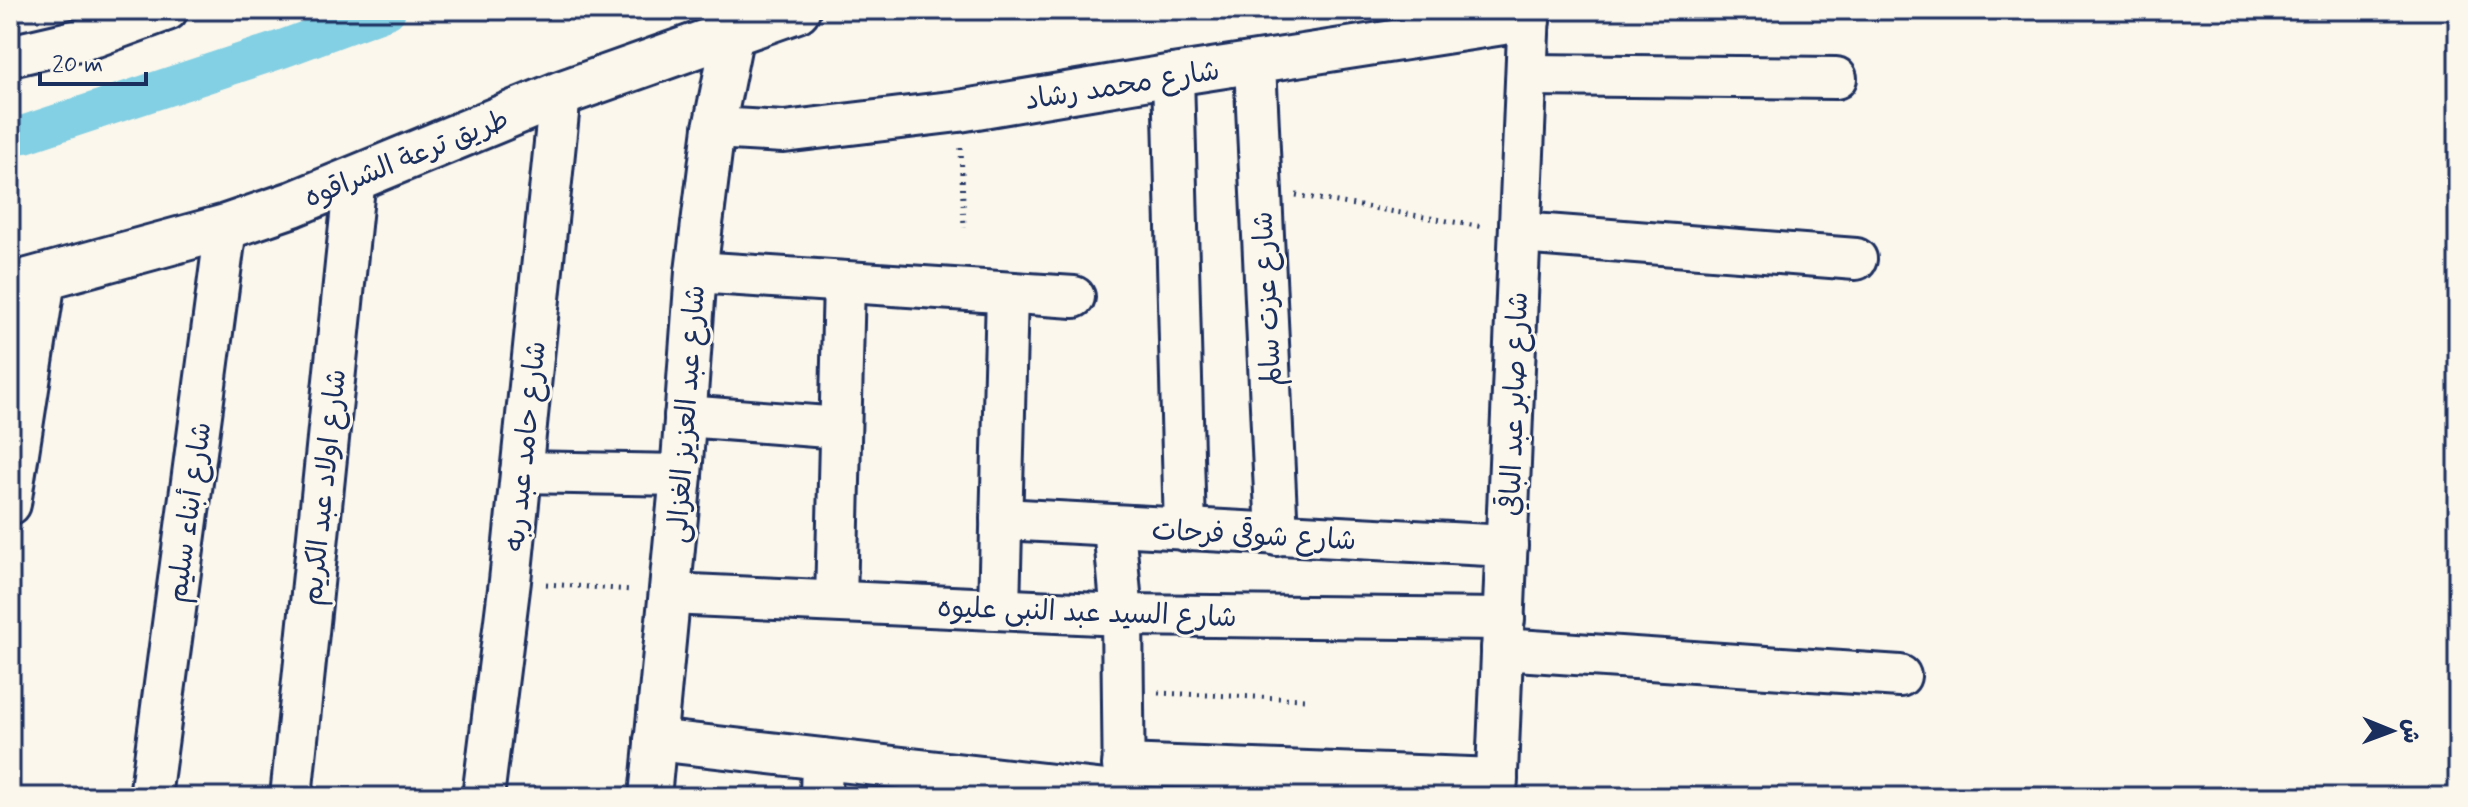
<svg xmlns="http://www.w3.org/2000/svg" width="2468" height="807" viewBox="0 0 2468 807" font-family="Mynerve,'Playpen Sans Arabic',sans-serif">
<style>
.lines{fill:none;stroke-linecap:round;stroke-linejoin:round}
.canal{stroke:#83cfe3;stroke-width:38}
.street-casing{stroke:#1b2f5e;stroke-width:46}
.secondary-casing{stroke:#1b2f5e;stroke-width:50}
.path{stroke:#1b2f5e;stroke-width:5;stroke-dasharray:2 6;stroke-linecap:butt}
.street{stroke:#fbf7ec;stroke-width:40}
.secondary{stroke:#fbf7ec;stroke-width:44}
.labels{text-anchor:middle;stroke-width:6;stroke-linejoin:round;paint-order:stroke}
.street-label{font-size:28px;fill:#1b2f5e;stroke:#fbf7ec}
</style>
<rect width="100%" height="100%" fill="#fbf7ec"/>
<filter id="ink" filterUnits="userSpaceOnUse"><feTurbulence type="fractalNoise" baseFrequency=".0125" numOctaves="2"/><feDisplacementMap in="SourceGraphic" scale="16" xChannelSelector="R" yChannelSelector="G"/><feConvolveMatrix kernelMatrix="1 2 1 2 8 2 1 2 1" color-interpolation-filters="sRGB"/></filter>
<g filter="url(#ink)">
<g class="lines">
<polyline class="canal" points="10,136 25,134 282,49 387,10"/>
<g class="street-casing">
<g id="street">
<polyline points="10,56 96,36 167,10"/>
<polyline points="1255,64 1277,535"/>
<polyline points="1173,75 1185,530"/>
<polyline points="1527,75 1836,78"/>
<polyline points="714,128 784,132 959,111 1173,75 1529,20"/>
<polyline points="1520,233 1856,259"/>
<polyline points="696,272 1074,297"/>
<polyline points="685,416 840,428"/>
<polyline points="521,472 681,475"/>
<polyline points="10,504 45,279"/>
<polyline points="1001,519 1507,546"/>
<polyline points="1114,527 1122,615 1124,793"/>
<polyline points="670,594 1122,615 1504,619"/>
<polyline points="836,601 844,282"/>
<polyline points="999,608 1007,293"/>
<polyline points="1502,649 1900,676"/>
<polyline points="655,740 1124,793"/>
<polyline points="1123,765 1497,779"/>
<polyline points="150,797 226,227"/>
<polyline points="291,797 355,177"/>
<polyline points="483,797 510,581 560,94"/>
<polyline points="650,797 681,475 696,272 714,128 733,33"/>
<polyline points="821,797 822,759"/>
<polyline points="1496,797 1529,10"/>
</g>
</g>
<g class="secondary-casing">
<polyline id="secondary" points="10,286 226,227 293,204 560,94 797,10"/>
</g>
<g class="path">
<polyline points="961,148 964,228"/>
<polyline points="1296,195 1483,227"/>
<polyline points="546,584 632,590"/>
<polyline points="1158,693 1305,699"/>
</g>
<use href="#street" class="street"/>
<use href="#secondary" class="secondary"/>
</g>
</g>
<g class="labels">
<g class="street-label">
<text transform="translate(1122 84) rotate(-9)" y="10">شارع محمد رشاد</text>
<text transform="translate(406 157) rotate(-22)" y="10">طريق ترعة الشراقوه</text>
<text transform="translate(1266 299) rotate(-93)" y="10">شارع عزت سالم</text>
<text transform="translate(1513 404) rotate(-88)" y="10">شارع صابر عبد الباقي</text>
<text transform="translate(685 414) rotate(-86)" y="10">شارع عبد العزيز الغزالى</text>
<text transform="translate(524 446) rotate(-84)" y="10">شارع حامد عبد ربه</text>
<text transform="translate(323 487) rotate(-84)" y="10">شارع اولاد عبد الكريم</text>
<text transform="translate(188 512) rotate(-82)" y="10">شارع أبناء سليم</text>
<text transform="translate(1254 534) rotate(3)" y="10">شارع شوقى فرحات</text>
<text transform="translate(1087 611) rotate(2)" y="10">شارع السيد عبد النبى عليوه</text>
</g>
</g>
<rect width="2468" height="807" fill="none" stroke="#fbf7ec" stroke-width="40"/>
<rect x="20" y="20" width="2428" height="767" fill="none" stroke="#1b2f5e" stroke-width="3" filter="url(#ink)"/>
<g transform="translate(2392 731) rotate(91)" stroke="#fbf7ec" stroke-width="6" paint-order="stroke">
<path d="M0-6L14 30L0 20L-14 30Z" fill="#1b2f5e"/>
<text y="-12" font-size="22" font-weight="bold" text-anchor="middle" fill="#1b2f5e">ش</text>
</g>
<path d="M40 72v12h106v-12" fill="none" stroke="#1b2f5e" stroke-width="4"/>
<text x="52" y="72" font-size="24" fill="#1b2f5e" stroke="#fbf7ec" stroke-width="6" paint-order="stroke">20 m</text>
</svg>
